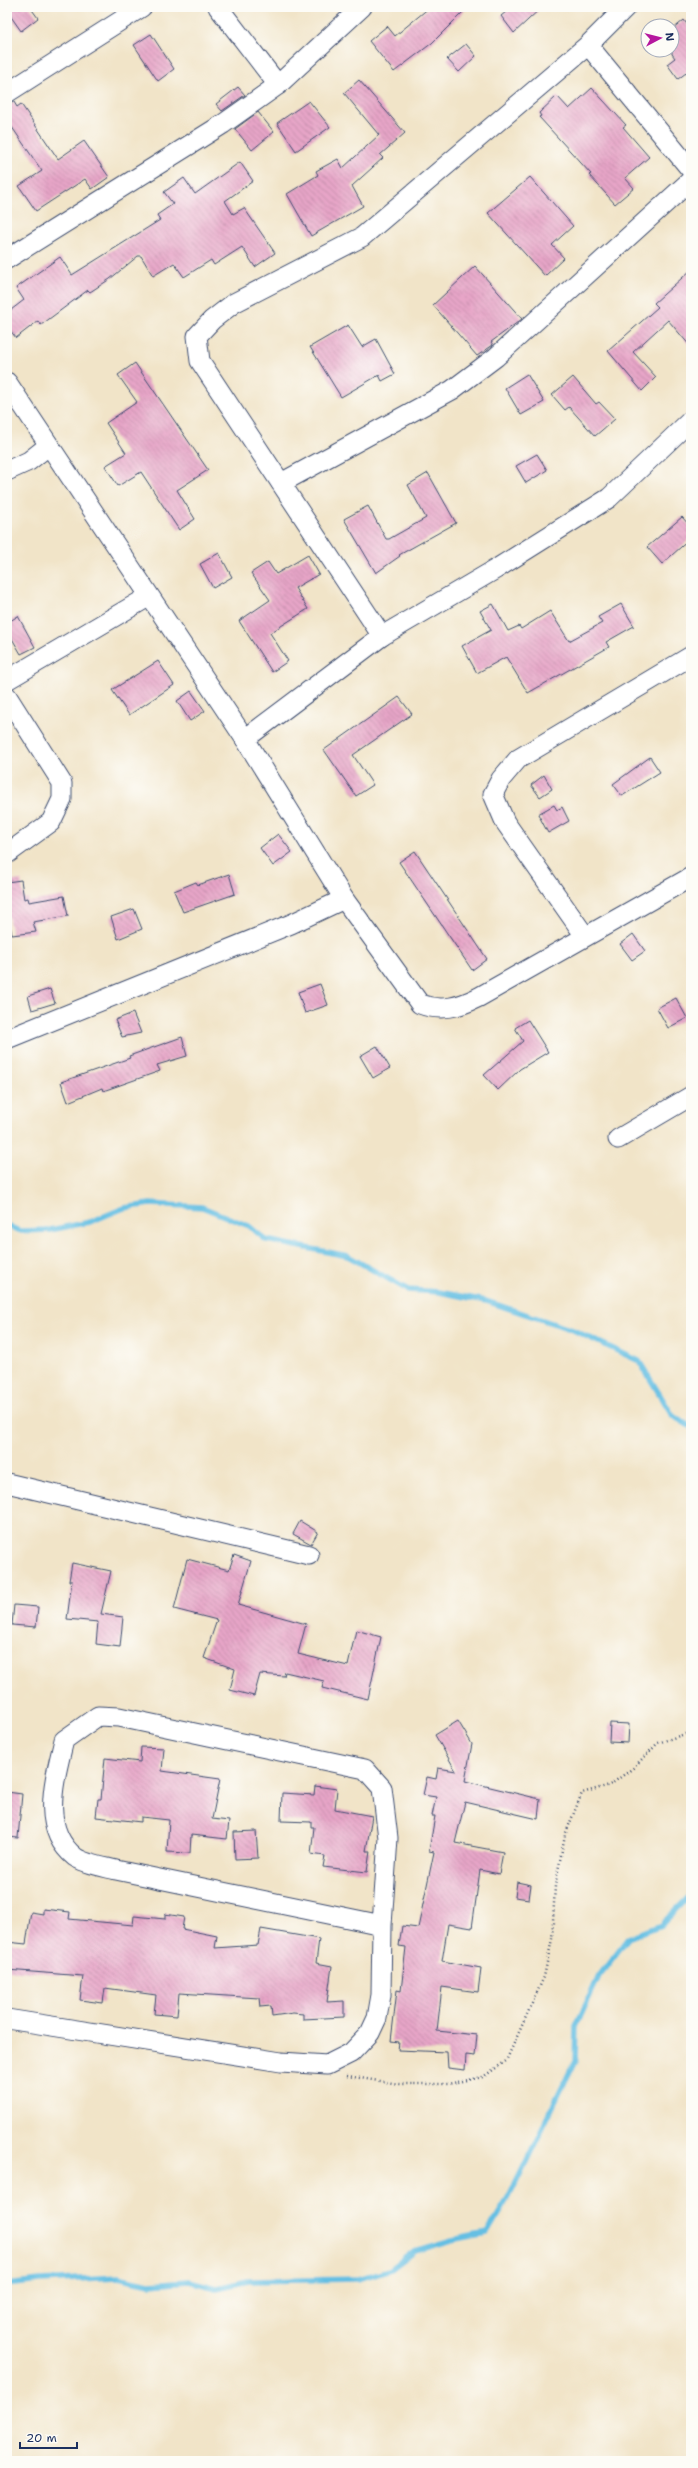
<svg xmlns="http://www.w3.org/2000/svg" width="698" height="2468" viewBox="0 0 698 2468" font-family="'Shantell Sans',sans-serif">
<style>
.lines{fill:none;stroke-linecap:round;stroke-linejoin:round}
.stream{stroke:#65bfe3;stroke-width:5.5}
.building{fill:url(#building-back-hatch)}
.minor-casing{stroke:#3b4a6e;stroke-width:21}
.path{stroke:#3b4a6e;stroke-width:2.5;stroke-dasharray:1 3;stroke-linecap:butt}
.minor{stroke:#fff;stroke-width:19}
</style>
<defs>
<pattern id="building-back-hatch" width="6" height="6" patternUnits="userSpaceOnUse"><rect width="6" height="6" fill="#e7a5c7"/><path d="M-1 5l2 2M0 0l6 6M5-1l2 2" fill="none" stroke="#ba87a5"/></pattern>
</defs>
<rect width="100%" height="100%" fill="#fdfcf7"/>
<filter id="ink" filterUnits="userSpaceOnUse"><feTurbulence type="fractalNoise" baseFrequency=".025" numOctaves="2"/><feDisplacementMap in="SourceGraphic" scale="8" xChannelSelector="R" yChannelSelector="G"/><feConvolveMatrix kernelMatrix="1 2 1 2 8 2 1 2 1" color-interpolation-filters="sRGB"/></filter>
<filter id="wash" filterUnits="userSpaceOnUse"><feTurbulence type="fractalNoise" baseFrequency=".012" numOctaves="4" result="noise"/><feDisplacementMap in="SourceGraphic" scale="16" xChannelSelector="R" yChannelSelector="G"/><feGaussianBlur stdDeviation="0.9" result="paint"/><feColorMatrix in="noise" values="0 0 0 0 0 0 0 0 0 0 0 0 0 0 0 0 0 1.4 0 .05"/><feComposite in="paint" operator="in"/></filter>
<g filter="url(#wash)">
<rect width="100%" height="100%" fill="#f1e4c8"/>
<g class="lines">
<g class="stream">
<polyline points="7,1226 21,1231 50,1230 90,1222 124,1208 150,1204 202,1207 249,1226 266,1240 348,1256 408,1290 439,1292 486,1301 573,1330 639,1361 673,1416 691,1427"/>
<polyline points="7,2285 40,2281 118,2277 150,2284 189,2281 217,2288 248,2281 359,2279 391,2269 414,2251 452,2240 487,2233 509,2197 575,2061 576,2026 599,1976 628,1938 661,1925 691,1895"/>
</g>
</g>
<g id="blocks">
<g class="building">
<polygon points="7,7 30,7 38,18 21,31 7,11"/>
<polygon points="430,7 468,7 432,43 394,72 369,41 387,26 395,36"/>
<polygon points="512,7 542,7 514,33 501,16"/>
<polygon points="684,20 691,30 691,80 686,73 678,79 667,64 675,58 672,54 672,30"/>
<polygon points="151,34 174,69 158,81 134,45"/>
<polygon points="466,44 476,56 459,72 447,59"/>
<polygon points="359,80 405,133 380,155 383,158 352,186 363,206 311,236 287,194 318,175 316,171 338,159 343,168 379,135 344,93"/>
<polygon points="238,87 245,95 222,111 216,104"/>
<polygon points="592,88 626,125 623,127 649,157 625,178 634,188 615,204 589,175 591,174 539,117 541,116 539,113 557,96 569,109"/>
<polygon points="309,101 330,127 296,151 277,123"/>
<polygon points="14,102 17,107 21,104 58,159 84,141 109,177 92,189 85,179 36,211 19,186 42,171 7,120 7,104"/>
<polygon points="258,112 274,132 252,150 235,129"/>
<polygon points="240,162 253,181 225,201 233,214 244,208 275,253 255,267 242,247 214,265 211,260 184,277 174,263 153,276 141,256 138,256 110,279 90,292 88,290 41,325 38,321 16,338 7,326 7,313 24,300 16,288 60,257 72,275 160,220 157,215 173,204 164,192 184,178 195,194"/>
<polygon points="530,177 573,226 552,245 564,258 545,276 488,213"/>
<polygon points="475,266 522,319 491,342 493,345 477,356 433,305"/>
<polygon points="691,270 691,347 668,320 633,352 656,377 642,391 608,351 658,307 654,303"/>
<polygon points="348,325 362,347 376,339 395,374 382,381 379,375 341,397 310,347"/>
<polygon points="135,363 208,470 177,490 195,519 179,530 141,472 118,486 105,466 126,453 106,423 137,402 118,375"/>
<polygon points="527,374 544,402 521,415 505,388"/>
<polygon points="573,377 596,404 599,402 615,419 595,436 569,407 565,410 552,395"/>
<polygon points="537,454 547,470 526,483 516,466"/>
<polygon points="428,473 456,523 399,555 400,556 376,573 344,519 368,506 386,539 389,539 426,518 408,485"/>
<polygon points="682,517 691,527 691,538 662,564 647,547"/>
<polygon points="219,553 232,577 213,588 200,564"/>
<polygon points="308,555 319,574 295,588 308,609 270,633 288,661 272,672 239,621 270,600 251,573 268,562 276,574"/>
<polygon points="493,604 508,631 519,626 521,629 550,611 569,641 602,623 598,617 621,604 634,626 606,642 609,647 528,693 506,657 477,673 462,646 491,630 480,611"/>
<polygon points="18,616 35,647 21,654 7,630 7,623"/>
<polygon points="158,661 174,685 129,715 112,690"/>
<polygon points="191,691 205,711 190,721 177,701"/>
<polygon points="399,697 412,714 353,755 373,785 356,796 324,750"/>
<polygon points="650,757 660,772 622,796 613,784"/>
<polygon points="544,775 552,789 540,797 531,785"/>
<polygon points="554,805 557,810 562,807 569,821 548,833 538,814"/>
<polygon points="278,834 292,852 273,866 260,848"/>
<polygon points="415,851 487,959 472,970 399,862"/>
<polygon points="229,874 235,894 183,912 174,891 196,882 198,885"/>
<polygon points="21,880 24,899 28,898 29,902 64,896 68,916 33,922 36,932 12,935 7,910 7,882"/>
<polygon points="134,909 142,929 118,939 111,917"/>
<polygon points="633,934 645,951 632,960 620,944"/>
<polygon points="320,984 328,1005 305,1013 298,992"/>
<polygon points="50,989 55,1003 32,1010 28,996"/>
<polygon points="676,998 687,1018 668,1028 657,1008"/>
<polygon points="133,1013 141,1033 122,1037 115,1020"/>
<polygon points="528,1020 548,1052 520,1069 498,1090 484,1075 523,1041 515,1028"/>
<polygon points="182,1037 187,1056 157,1065 160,1071 103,1091 102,1088 68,1102 61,1082 130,1058 129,1056"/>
<polygon points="377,1046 390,1068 373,1078 360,1056"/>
<polygon points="300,1521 318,1532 311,1544 293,1534"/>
<polygon points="234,1555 251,1561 238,1605 306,1624 298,1654 348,1666 356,1630 381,1637 368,1699 322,1688 324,1681 285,1672 284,1676 260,1674 254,1696 230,1690 235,1669 204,1658 217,1620 174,1609 187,1559 229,1570"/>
<polygon points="72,1563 111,1571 101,1614 123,1617 120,1647 96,1644 98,1622 67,1619 72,1581 69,1581"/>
<polygon points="14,1605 38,1607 36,1627 12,1625"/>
<polygon points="458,1721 472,1744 465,1781 540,1799 538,1819 465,1802 455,1843 503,1852 499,1874 480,1870 472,1928 448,1924 442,1961 481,1968 478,1992 442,1987 437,2031 477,2035 475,2056 466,2055 465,2070 448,2068 447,2052 398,2050 399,2042 391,2041 397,1990 401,1991 406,1947 399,1946 402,1926 418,1928 434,1852 429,1851 435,1816 432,1816 436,1797 423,1795 427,1777 436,1779 438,1768 456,1771 435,1735"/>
<polygon points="610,1723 629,1724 628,1743 609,1742"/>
<polygon points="141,1747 164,1748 162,1771 220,1779 212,1819 229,1821 227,1839 191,1835 190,1853 167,1852 169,1820 141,1817 141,1822 96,1817 98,1799 101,1799 105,1758 140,1762"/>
<polygon points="315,1786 337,1789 335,1809 372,1816 366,1851 370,1851 367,1872 323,1867 325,1856 311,1854 314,1827 311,1827 311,1822 281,1821 282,1793 314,1795"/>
<polygon points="7,1792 22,1794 18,1838 7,1837"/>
<polygon points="256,1831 258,1858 235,1859 234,1832"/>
<polygon points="517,1882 531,1885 529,1899 515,1897"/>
<polygon points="43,1909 70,1912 69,1919 133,1925 134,1916 165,1919 165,1914 184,1917 182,1929 217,1936 215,1948 258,1945 261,1929 319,1939 316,1963 332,1966 327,2002 344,2001 344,2017 303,2019 303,2014 293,2013 272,2016 271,2006 260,2007 259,1998 179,1993 177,2016 154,2014 156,1995 105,1988 103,2003 80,2000 83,1976 7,1970 7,1942 26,1944 31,1912 43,1914"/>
</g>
</g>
</g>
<g filter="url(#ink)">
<use href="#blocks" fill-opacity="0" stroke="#3b4a6e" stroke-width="1"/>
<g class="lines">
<g class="minor-casing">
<g id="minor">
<polyline points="218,7 278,85"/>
<polyline points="588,45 691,170"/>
<polyline points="7,93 142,7"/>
<polyline points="7,259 223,124 278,85 362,7"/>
<path d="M7,382l238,357 99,160 76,105c21,8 39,3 59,-7l212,-120"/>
<polyline points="7,471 29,461 48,446"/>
<polyline points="281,483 452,390 496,357 691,180"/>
<polyline points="382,636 496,569 609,498 691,420"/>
<polyline points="7,680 148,597"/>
<polyline points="7,696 62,783 62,799 51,822 7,854"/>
<polyline points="245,739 382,636 200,361 197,336 212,320 234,303 362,237 588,45 626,7"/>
<polyline points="585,936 505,822 493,794 501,779 518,759 691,656"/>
<polyline points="7,1039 291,924 344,899"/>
<polyline points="618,1139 691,1096"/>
<polyline points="7,1483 309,1555"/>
<path d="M7,2019l274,43 46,3 24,-12 19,-20 7,-15 4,-23 1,-70 6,-87 -6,-50 -17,-19 -246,-52 -21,-1 -34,24c-9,39 -25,88 11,117 10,7 29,10 41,13l266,55"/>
</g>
</g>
<polyline class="path" points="347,2076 399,2084 448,2084 483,2077 506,2061 544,1977 552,1939 555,1886 565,1835 582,1793 610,1785 633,1768 658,1743 691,1732"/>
<use href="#minor" class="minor"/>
</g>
</g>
<rect width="698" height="2468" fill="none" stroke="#fdfcf7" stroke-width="24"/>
<g transform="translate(660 38) rotate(83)"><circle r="19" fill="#fdfcf7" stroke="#a3aaba"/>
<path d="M0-3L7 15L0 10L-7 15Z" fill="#b5179e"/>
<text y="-6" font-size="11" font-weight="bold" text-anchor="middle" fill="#1b2f5e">N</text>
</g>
<path d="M20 2442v6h57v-6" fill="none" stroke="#1b2f5e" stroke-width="2"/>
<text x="26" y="2442" font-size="12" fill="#1b2f5e" stroke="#fdfcf7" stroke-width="3" paint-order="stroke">20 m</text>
</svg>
